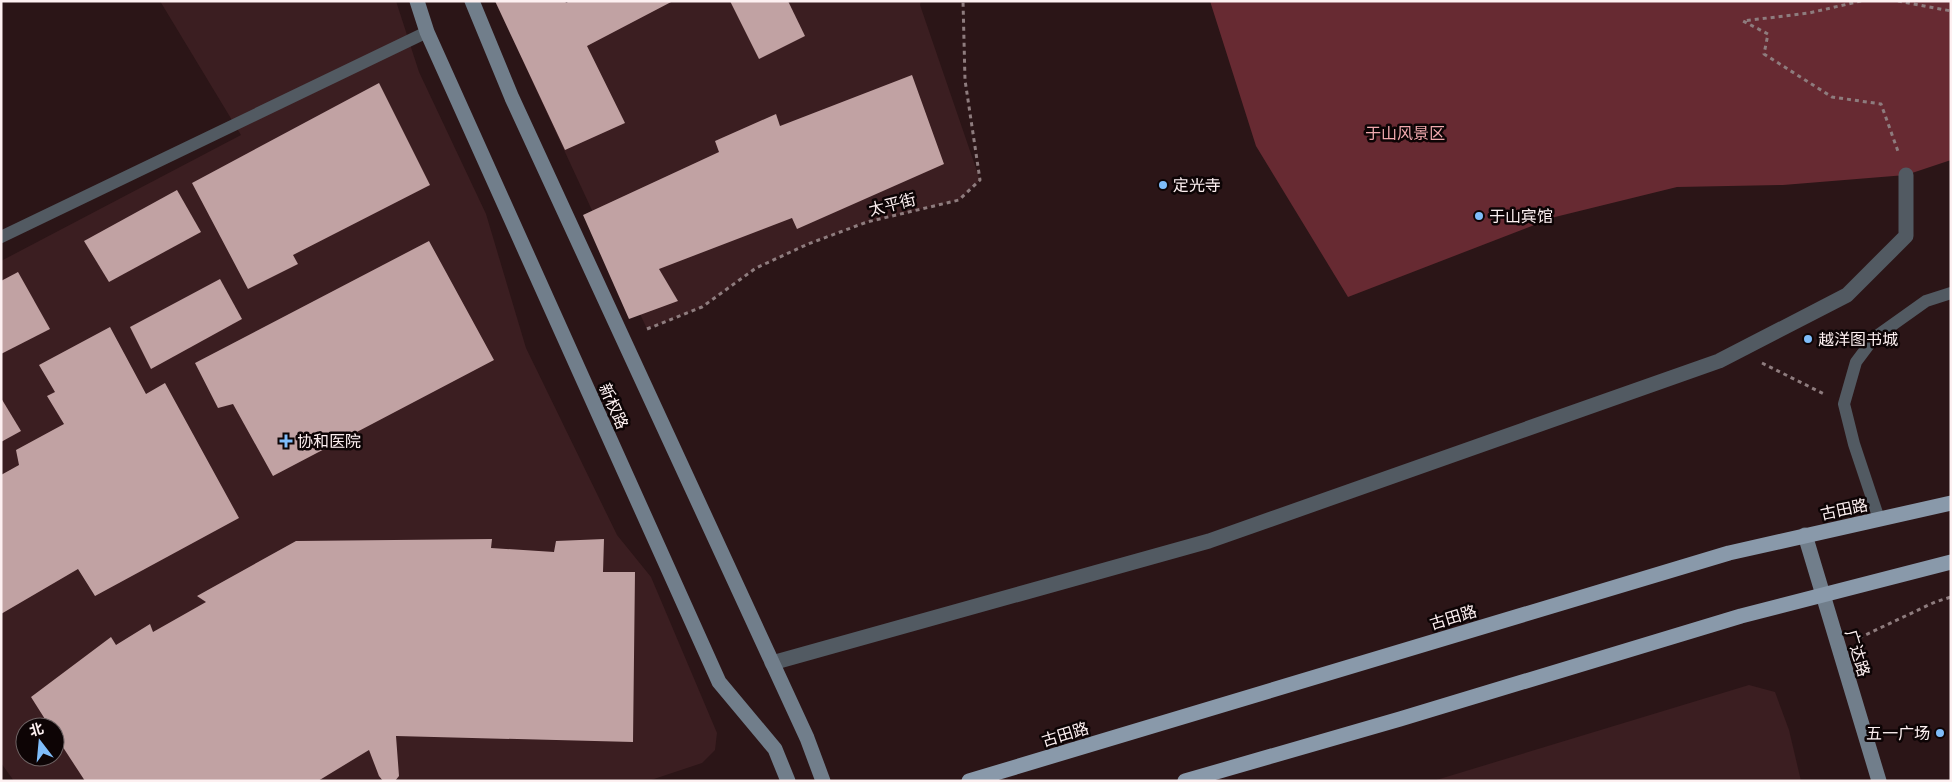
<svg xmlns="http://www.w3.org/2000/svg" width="1952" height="782" viewBox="0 0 1952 782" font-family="'Golos Text','Noto Sans SC',sans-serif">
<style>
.built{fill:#3b1e21;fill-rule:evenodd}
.green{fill:#672a32}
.building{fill:#c1a2a3}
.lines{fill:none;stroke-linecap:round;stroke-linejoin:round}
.path{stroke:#8e7c7e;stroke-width:3;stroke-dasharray:4 4;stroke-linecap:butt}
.lane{stroke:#525a62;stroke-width:12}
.street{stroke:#525a62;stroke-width:15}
.secondary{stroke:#717e8b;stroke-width:15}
.primary{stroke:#8999aa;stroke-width:15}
.poi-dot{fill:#7fbdfa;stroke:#0d0405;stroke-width:2}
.labels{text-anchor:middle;stroke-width:5;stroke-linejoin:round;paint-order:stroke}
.park-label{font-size:16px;fill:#f1a9ae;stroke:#0d0405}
.poi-label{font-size:16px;fill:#fdf0f1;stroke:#0d0405;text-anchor:start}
.street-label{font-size:16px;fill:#fdf0f1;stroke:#0d0405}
</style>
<rect width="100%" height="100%" fill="#2b1517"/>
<g class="built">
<path d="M160,1h236l23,71 67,142 40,134 91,187 34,42 66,156 -2,17 -13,13 -54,18h-634l-13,-18v-502l240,-126zM25,727h30v30h-30z"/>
<polygon points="495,1 921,1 920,5 980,180 959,200 867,222 808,244 756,268 702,307 647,329"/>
<polygon points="1749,685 1775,692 1789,730 1801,781 1433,781"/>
</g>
<polygon class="green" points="1210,1 1951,1 1951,160 1906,175 1783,185 1677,187 1555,217 1348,297 1256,146"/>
<g class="building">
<polygon points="495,1 565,1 566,3 570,1 673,1 587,46 625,123 565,150"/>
<polygon points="730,1 788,1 805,36 759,59"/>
<polygon points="912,75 944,164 797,229 792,218 659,269 678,301 629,319 583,215 719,152 715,141 776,114 780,126"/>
<polygon points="379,83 430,185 293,255 298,264 248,289 192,183"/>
<polygon points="177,190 201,232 109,282 84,241"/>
<polygon points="429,241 494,360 273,476 233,404 218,408 195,363"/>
<polygon points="18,272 50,329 1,354 1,281"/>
<polygon points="220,279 242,319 151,369 130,327"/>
<polygon points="110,327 146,394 165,383 239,518 95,596 78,569 1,614 1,475 19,465 16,450 64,424 47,396 55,392 39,365"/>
<polygon points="1,398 21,431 1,442"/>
<polygon points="492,539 491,548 554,552 556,541 604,539 603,572 635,572 633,742 396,736 399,776 395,781 383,781 379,776 369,750 318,781 85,781 55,735 55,727 50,727 31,697 111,637 116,645 150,624 153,632 206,602 197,596 296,541"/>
</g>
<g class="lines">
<g class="path">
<polyline points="1861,1 1809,13 1743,21 1768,34 1764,54 1832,97 1881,104 1899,154"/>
<polyline points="1898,1 1951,11"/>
<polyline points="647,329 702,307 756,268 808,244 867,222 959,200 980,180 965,80 963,1"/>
<polyline points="1762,363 1826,395"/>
<polyline points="1859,638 1935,602 1951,597"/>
</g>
<g class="lane">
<polyline points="1,237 427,32"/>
<polyline points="1879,519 1854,444 1844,404 1856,362 1874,338 1926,301 1951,293"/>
</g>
<polyline class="street" points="772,663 1209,541 1719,361 1847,295 1906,236 1906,175"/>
<g class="secondary">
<polyline points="417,1 427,32 719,682 775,749 788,781"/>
<polyline points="472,1 512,98 807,738 823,781"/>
<polyline points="1805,535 1879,781"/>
</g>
<g class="primary">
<polyline points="969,781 1729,553 1951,503"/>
<polyline points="1185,781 1400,719 1741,616 1951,562"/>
</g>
</g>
<g class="poi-dot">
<circle cx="1163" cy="185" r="5"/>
<circle cx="1479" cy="216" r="5"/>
<circle cx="1808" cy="339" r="5"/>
<path d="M283.5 433.5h5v5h5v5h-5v5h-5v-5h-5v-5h5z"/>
<circle cx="1940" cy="733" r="5"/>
</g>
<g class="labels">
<g class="park-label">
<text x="1405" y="139">于山风景区</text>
</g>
<g class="poi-label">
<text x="1173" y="191">定光寺</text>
<text x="1489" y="222">于山宾馆</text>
<text x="1818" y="345">越洋图书城</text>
<text x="297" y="447">协和医院</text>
<text x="1930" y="739" text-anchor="end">五一广场</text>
</g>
<g class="street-label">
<text transform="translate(892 204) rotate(-14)" y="6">太平街</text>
<text transform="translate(614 406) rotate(66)" y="6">新权路</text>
<text transform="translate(1844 509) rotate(-12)" y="6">古田路</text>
<text transform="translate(1453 617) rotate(-17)" y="6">古田路</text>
<text transform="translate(1858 653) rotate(73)" y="6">广达路</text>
<text transform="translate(1065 734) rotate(-17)" y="6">古田路</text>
</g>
</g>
<rect width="1952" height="782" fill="none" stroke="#fdf0f1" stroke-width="5"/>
<g transform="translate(40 742) rotate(344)"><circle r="24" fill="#0d0405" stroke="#6d6263"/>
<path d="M0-4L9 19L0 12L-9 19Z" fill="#7fbdfa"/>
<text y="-8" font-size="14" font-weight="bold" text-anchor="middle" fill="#fdf0f1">北</text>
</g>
</svg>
